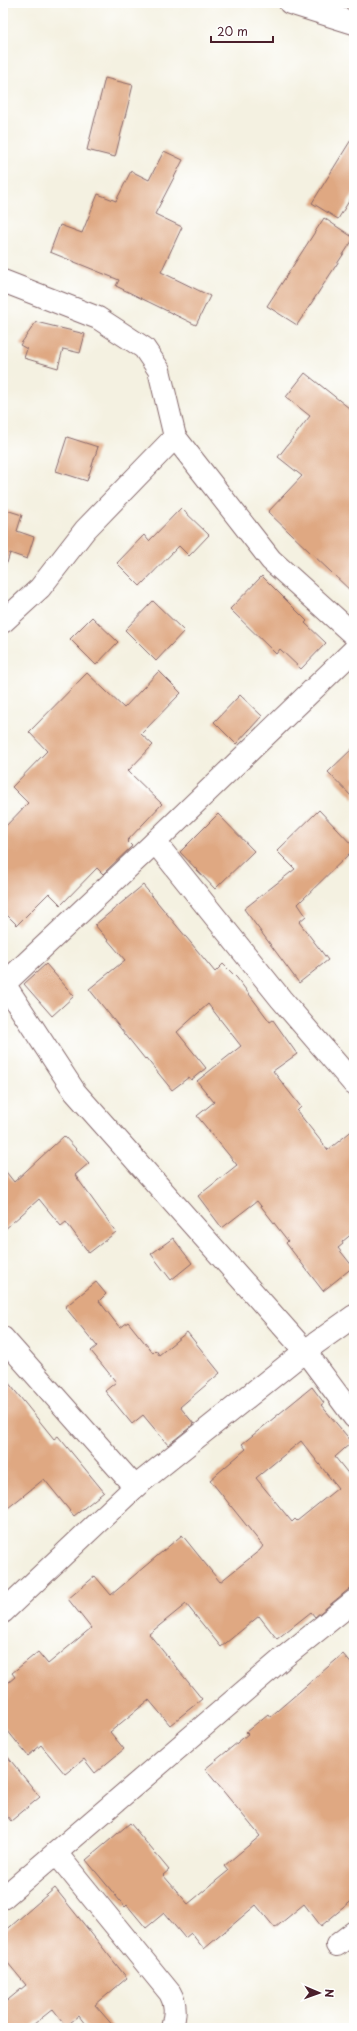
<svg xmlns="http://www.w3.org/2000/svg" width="357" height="2031" viewBox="0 0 357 2031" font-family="'Playpen Sans',sans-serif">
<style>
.building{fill:#dfa882;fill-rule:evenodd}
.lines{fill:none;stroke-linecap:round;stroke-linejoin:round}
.minor-casing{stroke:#86686b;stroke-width:24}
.minor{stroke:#fff;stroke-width:22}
</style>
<rect width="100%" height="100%" fill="#fff"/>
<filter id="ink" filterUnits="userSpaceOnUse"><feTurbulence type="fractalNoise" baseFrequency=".025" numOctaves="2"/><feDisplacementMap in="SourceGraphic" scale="8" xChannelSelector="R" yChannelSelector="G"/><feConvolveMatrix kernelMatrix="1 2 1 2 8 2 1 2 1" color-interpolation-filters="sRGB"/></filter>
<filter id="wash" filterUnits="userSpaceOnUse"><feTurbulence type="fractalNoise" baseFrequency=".012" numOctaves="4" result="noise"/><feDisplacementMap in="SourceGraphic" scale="16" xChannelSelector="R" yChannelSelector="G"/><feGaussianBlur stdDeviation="0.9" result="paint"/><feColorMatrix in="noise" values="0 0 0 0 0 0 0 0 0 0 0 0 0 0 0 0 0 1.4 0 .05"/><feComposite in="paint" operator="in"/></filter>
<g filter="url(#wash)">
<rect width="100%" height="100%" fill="#f4f1e1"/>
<g id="blocks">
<g class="building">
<polygon points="105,78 133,85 115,157 87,150"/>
<polygon points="354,135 354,193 338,219 312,203"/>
<polygon points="164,151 183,160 155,214 182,227 161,272 210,296 196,325 116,286 119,280 50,252 60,225 82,233 98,194 116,201 131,171 149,180"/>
<polygon points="324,218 354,238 297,325 267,306"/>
<polygon points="36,322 85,334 80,353 63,349 58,368 24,358 27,349 20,345"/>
<polygon points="305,373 354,412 354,594 268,512 302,476 278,457 310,416 286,397"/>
<polygon points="67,437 98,447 87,481 56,471"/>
<polygon points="181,508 209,535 189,556 179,546 140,586 117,563 144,535 149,541"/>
<polygon points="3,509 22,515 17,531 34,537 27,559 10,553 7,563 3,562"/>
<polygon points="262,576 307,621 305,623 326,643 301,669 280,649 276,654 230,609"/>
<polygon points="153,601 184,631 156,661 125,630"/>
<polygon points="92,617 118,642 96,665 70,639"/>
<polygon points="159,671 181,693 141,734 153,745 128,771 162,804 127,841 132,846 103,874 97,868 61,905 49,893 17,925 3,911 3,829 28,803 12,787 47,751 29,732 87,673 124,708"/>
<polygon points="240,695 262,716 236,744 214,722"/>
<polygon points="354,747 354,799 328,772"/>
<polygon points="319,810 354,847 354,849 298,904 306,916 299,922 328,960 299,983 244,909 295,869 277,851"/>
<polygon points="218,814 254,851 215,889 180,852"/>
<polygon points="143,885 215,972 223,964 237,978 270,1022 273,1020 297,1054 273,1071 301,1107 297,1111 328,1150 354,1129 354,1232 342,1242 343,1244 338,1248 353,1267 323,1291 286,1243 288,1241 257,1201 222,1228 198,1196 237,1165 197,1116 214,1102 197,1081 241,1046 208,1004 177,1032 206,1068 191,1080 189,1077 172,1090 146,1058 145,1059 89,989 125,960 95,925"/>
<polygon points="46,964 74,996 52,1016 24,984"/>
<polygon points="64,1136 89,1163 75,1175 116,1232 89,1253 66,1222 61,1226 39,1199 3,1231 3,1168 14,1182"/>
<polygon points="173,1238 192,1263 171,1280 151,1254"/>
<polygon points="96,1282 106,1294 99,1301 120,1328 128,1322 153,1353 156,1350 159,1355 187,1332 220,1373 180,1407 194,1424 168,1445 143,1415 132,1424 105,1391 116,1382 91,1351 97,1346 65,1307"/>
<polygon points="3,1376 54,1439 58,1436 104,1492 74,1516 44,1479 3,1512"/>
<path d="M312,1387l12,16 -3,2 31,37 -17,15 16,20 3,-2v110l-39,32 -4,-5 -34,27 -18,-23 -38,31 -35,-43 -37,30 53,65 -32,26 -21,-25 -39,32 14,17 -29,24 -11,-14 -19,15 -24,-29 -13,11 -25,-31v-38l12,-10 -3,-4 26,-21 10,12 43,-36 -23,-29 27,-23 16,19 71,-60 38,47 40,-32 3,-4 -53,-66 36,-31 -4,-5zM301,1441l37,47 -41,33 -2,-2 -3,3 -36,-44z"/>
<polygon points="343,1654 354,1667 354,1899 321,1926 304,1904 275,1928 256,1905 204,1949 191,1933 185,1938 164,1913 146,1928 127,1905 125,1907 86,1860 130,1823 169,1870 163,1875 188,1904 228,1871 224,1866 260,1836 205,1769 248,1734 246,1732 268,1714 270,1717"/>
<polygon points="3,1751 40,1797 11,1821 3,1811"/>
<polygon points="55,1888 127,1978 95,2005 115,2028 88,2028 79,2016 66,2026 53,2009 29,2028 3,2028 3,2004 26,1985 3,1957 3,1933"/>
</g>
</g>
</g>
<g filter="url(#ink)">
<use href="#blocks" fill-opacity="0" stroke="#86686b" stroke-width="1"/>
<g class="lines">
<g class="minor-casing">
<g id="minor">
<polyline points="290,3 354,23"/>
<polyline points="3,281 98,318 144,348 159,370 175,437 271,560 354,635"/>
<polyline points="3,622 40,588 85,530 175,437"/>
<polyline points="155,842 281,999 354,1084"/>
<polyline points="3,982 75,1092 305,1351 354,1417"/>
<polyline points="3,985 155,842 354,650"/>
<polyline points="3,1338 135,1487"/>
<polyline points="3,1612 135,1487 305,1351 354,1316"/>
<path d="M56,1853l114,140c7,12 5,22 2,35"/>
<polyline points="3,1898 282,1659 354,1601"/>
<polyline points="337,1945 354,1932"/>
</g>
</g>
<use href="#minor" class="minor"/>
</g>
</g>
<rect width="357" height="2031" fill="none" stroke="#fff" stroke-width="16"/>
<g transform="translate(319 1993) rotate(92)" stroke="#ffffff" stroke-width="3" paint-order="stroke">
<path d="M0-3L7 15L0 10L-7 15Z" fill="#4a1f2b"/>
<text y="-6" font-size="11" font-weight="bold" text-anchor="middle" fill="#4a1f2b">N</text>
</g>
<path d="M211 36v6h62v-6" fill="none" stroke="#4a1f2b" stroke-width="2"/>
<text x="217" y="36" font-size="12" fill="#4a1f2b" stroke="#ffffff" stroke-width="3" paint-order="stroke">20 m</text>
</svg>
